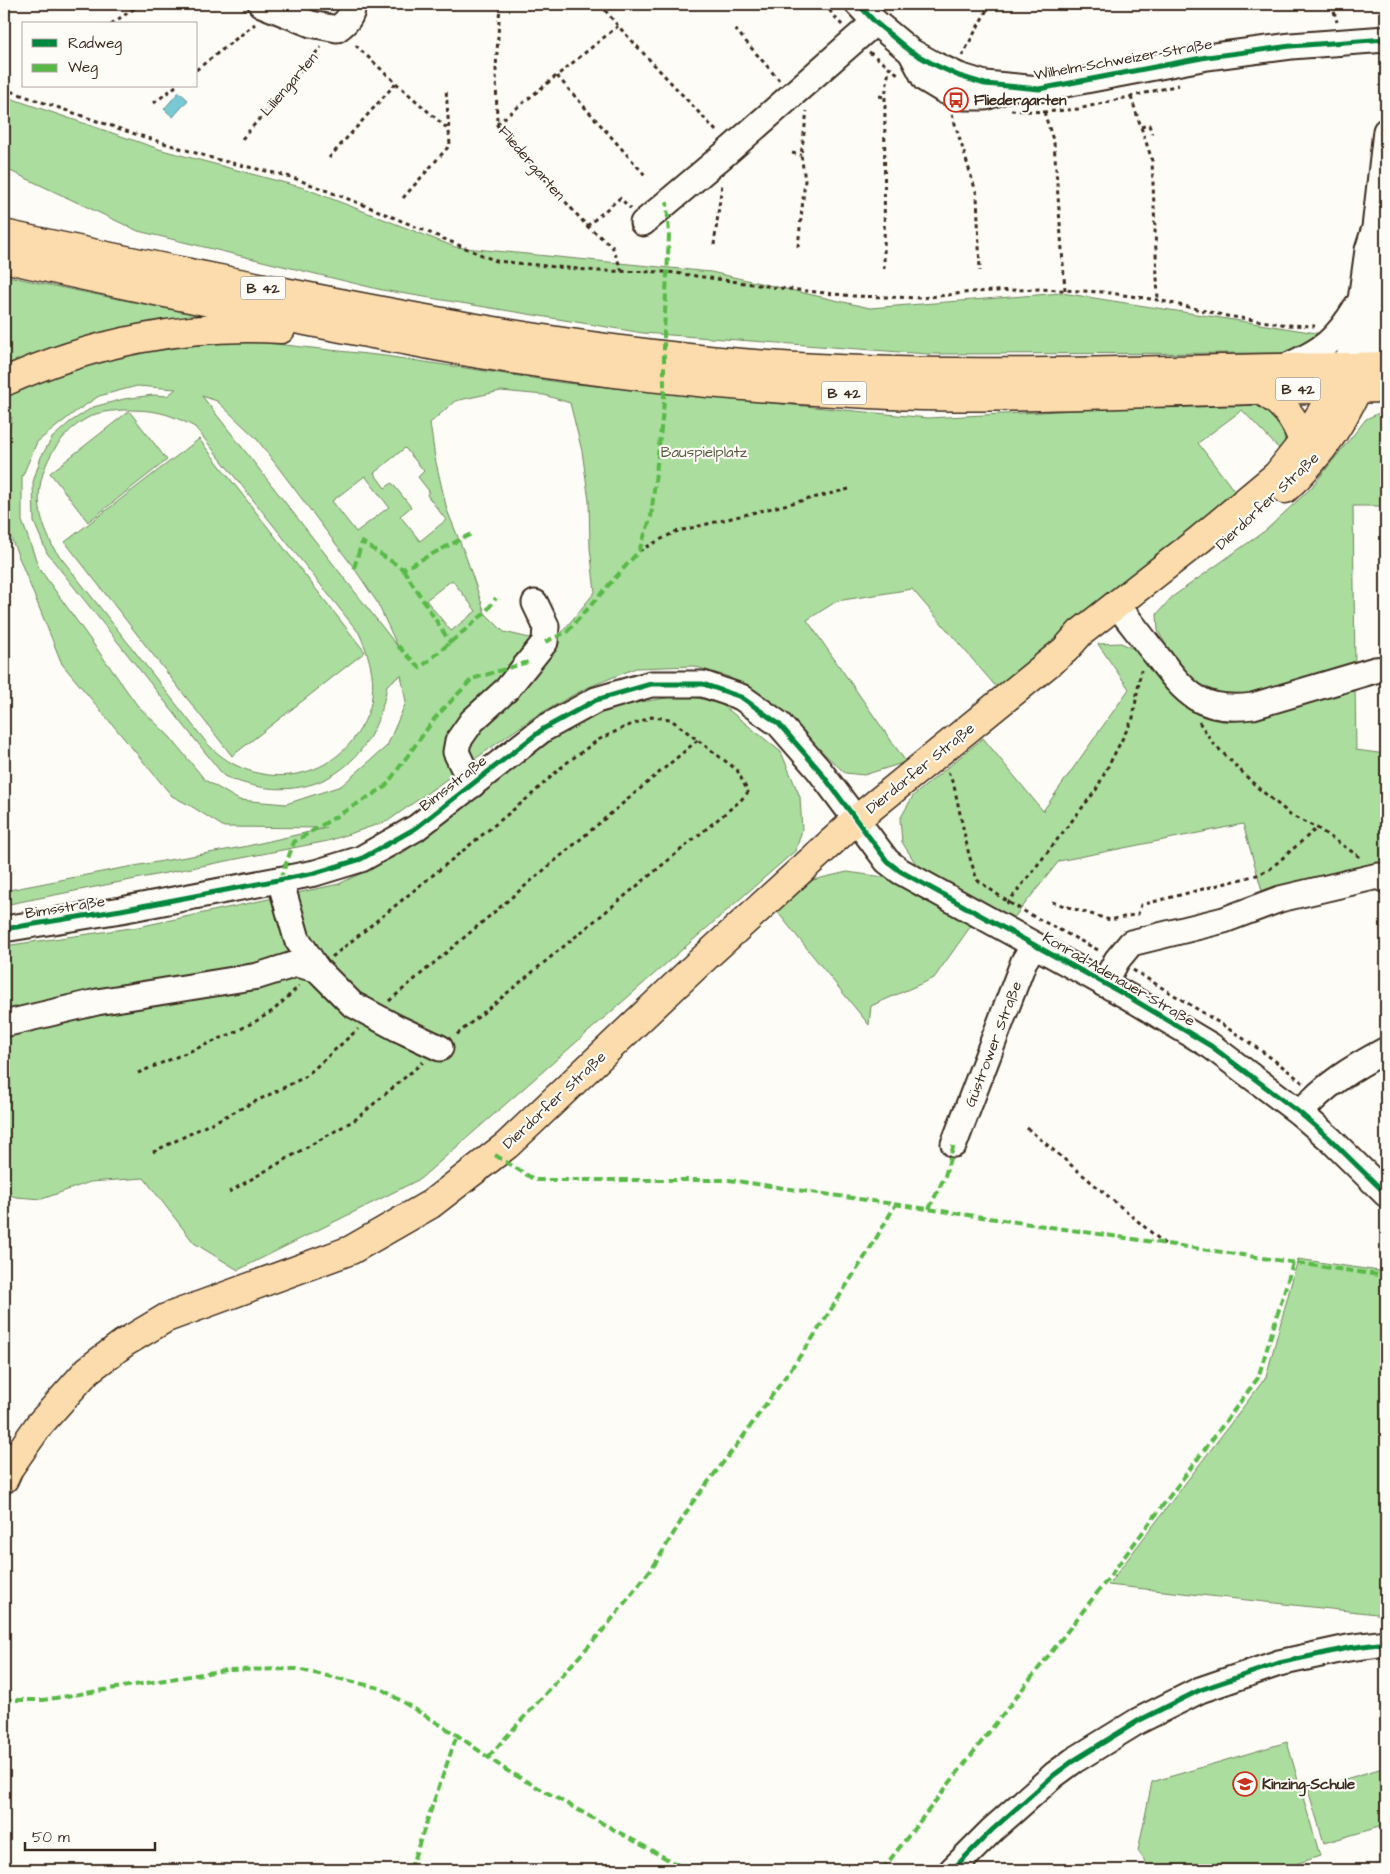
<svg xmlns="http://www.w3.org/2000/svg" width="1390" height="1874" viewBox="0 0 1390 1874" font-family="'Architects Daughter',sans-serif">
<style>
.green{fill:#aadd9e;stroke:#72845e;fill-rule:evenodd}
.water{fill:#79c9d5;stroke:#60898c}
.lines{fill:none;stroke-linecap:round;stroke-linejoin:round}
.minor-casing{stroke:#3b2a1e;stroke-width:29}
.major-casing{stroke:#3b2a1e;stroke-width:31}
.highway-casing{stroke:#3b2a1e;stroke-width:31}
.path{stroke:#3b2a1e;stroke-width:3;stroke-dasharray:4 4;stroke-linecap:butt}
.minor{stroke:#fdfcf7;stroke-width:25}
.major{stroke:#fcdcac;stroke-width:28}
.highway{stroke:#fcdcac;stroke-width:28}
.quiet{stroke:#58b947;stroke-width:4;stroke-dasharray:8 4;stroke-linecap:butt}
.cycleway-casing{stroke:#fdfcf7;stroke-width:8}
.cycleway{stroke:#00873e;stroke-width:5}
.labels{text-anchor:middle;stroke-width:4.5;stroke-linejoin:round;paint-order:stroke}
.shield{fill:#fdfcf7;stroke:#75695f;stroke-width:1}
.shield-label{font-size:14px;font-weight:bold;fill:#3b2a1e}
.street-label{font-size:15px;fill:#3b2a1e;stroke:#fdfcf7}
.poi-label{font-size:15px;font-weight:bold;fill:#3b2a1e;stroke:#fdfcf7;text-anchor:start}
.park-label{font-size:15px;fill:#57573e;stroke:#fdfcf7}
</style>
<rect width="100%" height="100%" fill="#fdfcf7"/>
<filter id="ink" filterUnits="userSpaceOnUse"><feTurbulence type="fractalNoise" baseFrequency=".02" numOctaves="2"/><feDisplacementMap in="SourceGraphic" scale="10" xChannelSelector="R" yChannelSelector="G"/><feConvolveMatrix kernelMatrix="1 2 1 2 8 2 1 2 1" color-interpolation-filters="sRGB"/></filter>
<g filter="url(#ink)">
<g class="green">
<polygon points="4,96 162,150 304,188 455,247 711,272 870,308 1062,293 1323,334 1292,353 927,354 643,333 382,290 138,231 4,168"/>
<polygon points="4,275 39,283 217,319 4,369"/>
<path d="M239,340l146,16 180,27 363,35 335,-18 21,26 1,29 -43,-45 -44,33 40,53 -138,106 -102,87 -86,-100 -75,12 -30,19 99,142 -42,13 -19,-2 -42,-39 -74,-57 -36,-11 -57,2 -52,21 -50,28 -146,104 -60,20 -324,64v-14l113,-22 126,-22 84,-19 -103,-1 -33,-21 -19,-10 -110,-132 -55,-136c-7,-39 -3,-72 5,-111l-8,5v-29l114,-38zM137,386l39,3 -9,7 -14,-1 -29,4 -31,8 -23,15 -18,16 -11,19 -8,25 1,40 13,31 177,223c80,35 150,-4 163,-91l14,-10 5,27 -19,44 -46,40 -55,18 -47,-4 -34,-20 -35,-43 -33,-32 -98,-137 -17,-47v-44l15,-35 38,-30 24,-16zM501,391l43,4 26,8 12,48 7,50 1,47 5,44 -37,45 -24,2 -30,-7 -19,-19 -19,-56 -19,-47 -12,-52 -5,-35 25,-22zM202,396l15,5 39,37 98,130 23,34 21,45zM123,410c32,0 43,2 72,17l164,206c9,20 16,41 13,63 -1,14 -8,27 -15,38 -35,53 -110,55 -151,8l-152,-193c-6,-13 -12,-25 -14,-40 -6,-38 20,-81 56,-95 8,-3 19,-3 27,-4zM405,448l19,23 -6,6 11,14 -2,4 19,25 -26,21 -20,-25 11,-9 -19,-24 -7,5 -11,-15zM365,476l24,31 -33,25 -24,-31zM452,580l24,31 -25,20 -25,-31z"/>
<polygon points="129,411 167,460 88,522 50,473"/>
<polygon points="1386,412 1386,506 1353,506 1355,666 1250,695 1231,696 1200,689 1176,662 1158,631 1157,614 1172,597 1266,530 1311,488 1366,419 1379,413"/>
<polygon points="199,439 365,652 232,756 65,542"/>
<polygon points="1121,643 1134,649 1206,711 1355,684 1356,750 1386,754 1386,872 1263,894 1243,824 1059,861 1013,919 943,884 916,864 902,842 900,819 913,796 983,738 1043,811 1129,689 1098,644"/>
<polygon points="684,695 720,703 781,752 800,797 802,830 796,850 420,1179 238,1270 194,1243 144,1178 90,1182 42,1199 16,1197 4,1193 4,946 138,927 339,884 406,851 550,730 629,704"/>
<polygon points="847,872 884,877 973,923 934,978 871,1006 869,1025 775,909 813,880"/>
<polygon points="1298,1259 1386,1272 1386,1615 1108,1585 1266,1377"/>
<polygon points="1287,1742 1320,1856 1278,1870 1151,1870 1138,1851 1152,1782"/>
<polygon points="1386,1767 1386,1825 1324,1843 1308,1790"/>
</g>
<polygon class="water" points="179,92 188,100 173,117 164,109"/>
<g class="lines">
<g class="minor-casing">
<g id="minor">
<path d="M261,4l50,20 26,5c10,-7 15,-13 16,-25"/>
<polyline points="858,4 875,22 910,51 933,64 959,76 985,84 1039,89 1207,57 1291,46 1386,39"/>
<polyline points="912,54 925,79 945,91 964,97 985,97 1002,91"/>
<polyline points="643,223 726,153 875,22"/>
<path d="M1285,367c37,-16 51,-26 72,-61"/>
<polyline points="1346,367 1357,329 1368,250 1375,228 1386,131"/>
<path d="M1366,367c11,-37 18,-74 15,-112"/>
<path d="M1116,604c14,17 27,35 41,52 29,38 44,57 96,50l122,-36 11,-1"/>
<polyline points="472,785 456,752 458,741 472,721 507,689 545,642 546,626 535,603"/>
<polyline points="280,880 297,939 317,969 352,1004 397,1028 440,1048"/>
<polyline points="4,929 121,910 315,873 361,859 416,828 543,729 596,700 651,684 703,684 741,697 779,724 819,770 887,861 900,871 1129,997 1211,1046 1300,1113 1330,1139 1386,1194"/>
<polyline points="1104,984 1117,960 1131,943 1224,920 1280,899 1378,876 1386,880"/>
<polyline points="4,1024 97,1002 258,976 296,964 317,969"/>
<path d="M1300,1113c26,-29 52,-45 86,-63"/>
<polyline points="954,1144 1024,961 1034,945"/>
<polyline points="952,1870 992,1830 1054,1775 1073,1761 1138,1721 1200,1690 1279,1663 1348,1648 1386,1643"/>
</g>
</g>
<g class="major-casing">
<g id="major">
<polyline points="1342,389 1386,388"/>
<path d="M1260,390c22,12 35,27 43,52"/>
<path d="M1285,489c38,-35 64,-74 81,-122"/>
<polyline points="4,1479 9,1468 39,1425 88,1370 124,1343 166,1318 351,1250 431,1204 507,1145 699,963 857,819 1065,650 1080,633 1199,540 1277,475 1303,442 1328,402 1346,367 1386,366"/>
</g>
</g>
<g class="highway-casing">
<g id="highway">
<path d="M4,234c93,21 186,39 280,58 160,32 320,61 484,73 192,14 385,4 578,2"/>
<path d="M4,258c90,21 180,39 271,57 66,13 132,26 199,38 131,22 263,35 396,41 155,8 310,-5 466,-5"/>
<path d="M4,382c86,-39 183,-59 277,-53"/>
</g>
</g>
<g class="path">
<polyline points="500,4 496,68 497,125 587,226 612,246 622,271"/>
<polyline points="600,4 618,26 718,133"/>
<polyline points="824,4 842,25"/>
<polyline points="1332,4 1337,22"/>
<polyline points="111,24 141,4"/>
<polyline points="735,29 779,80"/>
<polyline points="869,52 898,74"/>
<polyline points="962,56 990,4"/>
<polyline points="196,70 255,24"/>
<polyline points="557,76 645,175"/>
<polyline points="396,83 449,130"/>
<polyline points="4,89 132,133 215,159 291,177 369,207 496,261 598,271 668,272 780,288 853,296 922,298 972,292 1039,289 1103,292 1158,300 1227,316 1288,325 1315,326"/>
<polyline points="879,96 885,97"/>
<polyline points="1131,97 1152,160 1158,300"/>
<polyline points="154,103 176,86"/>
<polyline points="1011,110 1044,112 1078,109 1179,85"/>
<polyline points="1044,112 1054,143 1065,290"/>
<polyline points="952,114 977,195 980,271"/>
<polyline points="497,124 618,26"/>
<polyline points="1141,127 1149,125 1152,134"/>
<polyline points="242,139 321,47"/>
<polyline points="792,153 801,155"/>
<polyline points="329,158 396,83 353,43"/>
<polyline points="403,198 450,145 446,89"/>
<polyline points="587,226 620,198 631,209"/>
<polyline points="714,245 722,184"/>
<polyline points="798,247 805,180 801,155 807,111"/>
<polyline points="884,269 885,97 889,69"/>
<polyline points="639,551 675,532 849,489"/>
<polyline points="1199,722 1213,743 1257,787 1285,810 1290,815 1317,828 1360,857 1363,858"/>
<polyline points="948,772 954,786 969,855 977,880 1008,902 1033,916 1100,951"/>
<polyline points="1052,902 1110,920 1138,914 1141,905 1257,875 1270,869 1317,828"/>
<polyline points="1007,904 1096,790 1133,718 1141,670"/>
<polyline points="332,957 529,797 565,764 598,740 625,727 652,717 670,719 737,770 748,792 740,801 455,1036"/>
<path d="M1133,970c58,36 118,69 170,113"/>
<polyline points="389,1001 699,739"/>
<polyline points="138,1073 231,1034 258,1020 274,1010 299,986"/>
<polyline points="1027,1128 1165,1244"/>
<polyline points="153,1152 305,1077 358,1029"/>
<polyline points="229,1192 356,1119 423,1062"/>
</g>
<use href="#minor" class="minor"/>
<use href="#major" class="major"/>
<use href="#highway" class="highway"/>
<g class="quiet">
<polyline points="354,568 362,542 403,569 471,534"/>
<polyline points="403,569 451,644"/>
<polyline points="545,642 567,632 639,551 651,517 664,402 664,331 669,236 667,202"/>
<polyline points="398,646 420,668 485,613 496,598"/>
<polyline points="280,880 294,842 385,787 435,718 472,679 528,662"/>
<polyline points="495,1155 535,1180 729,1180 1386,1276"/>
<polyline points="929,1209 945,1176 954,1144"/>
<polyline points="4,1700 43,1700 226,1670 297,1669 380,1688 457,1735 506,1770 687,1870"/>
<polyline points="488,1757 605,1628 655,1564 692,1503 742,1438 812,1339 868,1252 896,1204"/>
<polyline points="410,1870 457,1735"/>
<polyline points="882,1870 1104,1584 1258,1378 1293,1263"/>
</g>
<g class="cycleway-casing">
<g id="cycleway">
<polyline points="858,4 875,22 910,51 933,64 959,76 985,84 1039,89 1207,57 1291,46 1386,39"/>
<polyline points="4,929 121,910 315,873 361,859 416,828 543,729 596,700 651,684 703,684 741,697 779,724 819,770 887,861 900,871 1129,997 1211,1046 1300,1113 1330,1139 1386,1194"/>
<polyline points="952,1870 992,1830 1054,1775 1073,1761 1138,1721 1200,1690 1279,1663 1348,1648 1386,1643"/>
</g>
</g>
<use href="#cycleway" class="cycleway"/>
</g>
</g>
<defs>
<g id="bus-ring" transform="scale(1.25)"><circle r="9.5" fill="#fdfcf7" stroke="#c8321e" stroke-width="1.5"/><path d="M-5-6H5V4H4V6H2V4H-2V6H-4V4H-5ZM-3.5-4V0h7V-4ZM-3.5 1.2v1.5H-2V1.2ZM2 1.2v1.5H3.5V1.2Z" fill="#c8321e"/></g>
<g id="school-ring" transform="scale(1.25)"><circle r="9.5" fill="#fdfcf7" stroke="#c8321e" stroke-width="1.5"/><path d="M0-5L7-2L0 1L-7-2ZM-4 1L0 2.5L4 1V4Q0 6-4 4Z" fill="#c8321e"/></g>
</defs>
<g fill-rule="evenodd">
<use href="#bus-ring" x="956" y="100"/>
<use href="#school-ring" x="1245" y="1784"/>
</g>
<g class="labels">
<g class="shield">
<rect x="240.5" y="276.5" width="45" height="23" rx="4"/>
<rect x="1275.5" y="377.5" width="45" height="23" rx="4"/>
<rect x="821.5" y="381.5" width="45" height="23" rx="4"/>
</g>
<g class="shield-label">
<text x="263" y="293">B 42</text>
<text x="1298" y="394">B 42</text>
<text x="844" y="398">B 42</text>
</g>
<g class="street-label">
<text transform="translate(1123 59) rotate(-10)" y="5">Wilhelm-Schweizer-Straße</text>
<text transform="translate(289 84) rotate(-49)" y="5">Liliengarten</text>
<text transform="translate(532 163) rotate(49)" y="5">Fliedergarten</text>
<text transform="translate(1267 501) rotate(-43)" y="5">Dierdorfer Straße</text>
<text transform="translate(920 768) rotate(-39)" y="5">Dierdorfer Straße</text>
<text transform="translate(453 783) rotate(-38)" y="5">Bimsstraße</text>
<text transform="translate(65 907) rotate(-9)" y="5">Bimsstraße</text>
<text transform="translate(1119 979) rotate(30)" y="5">Konrad-Adenauer-Straße</text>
<text transform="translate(993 1044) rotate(-69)" y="5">Güstrower Straße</text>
<text transform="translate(554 1100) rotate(-43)" y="5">Dierdorfer Straße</text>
</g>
<g class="poi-label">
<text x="974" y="105">Fliedergarten</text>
<text x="1262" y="1789">Kinzing-Schule</text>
</g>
<g class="park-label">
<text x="704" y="457">Bauspielplatz</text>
</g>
</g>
<rect width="1390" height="1874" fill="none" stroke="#fdfcf7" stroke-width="20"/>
<rect x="10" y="10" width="1370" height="1854" fill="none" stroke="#3b2a1e" stroke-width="2" filter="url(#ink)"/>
<rect x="22" y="22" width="175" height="65" fill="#fdfcf7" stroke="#afa8a0"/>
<rect x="32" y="39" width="25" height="8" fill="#00873e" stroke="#afa8a0"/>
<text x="68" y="48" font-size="15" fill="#3b2a1e">Radweg</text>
<rect x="32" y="64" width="25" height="8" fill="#58b947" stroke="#afa8a0"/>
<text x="68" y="72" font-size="15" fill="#3b2a1e">Weg</text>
<path d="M25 1842v8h130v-8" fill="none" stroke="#3b2a1e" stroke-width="2.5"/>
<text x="32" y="1842" font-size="15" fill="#3b2a1e" stroke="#fdfcf7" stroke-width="4" paint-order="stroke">50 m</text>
</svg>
